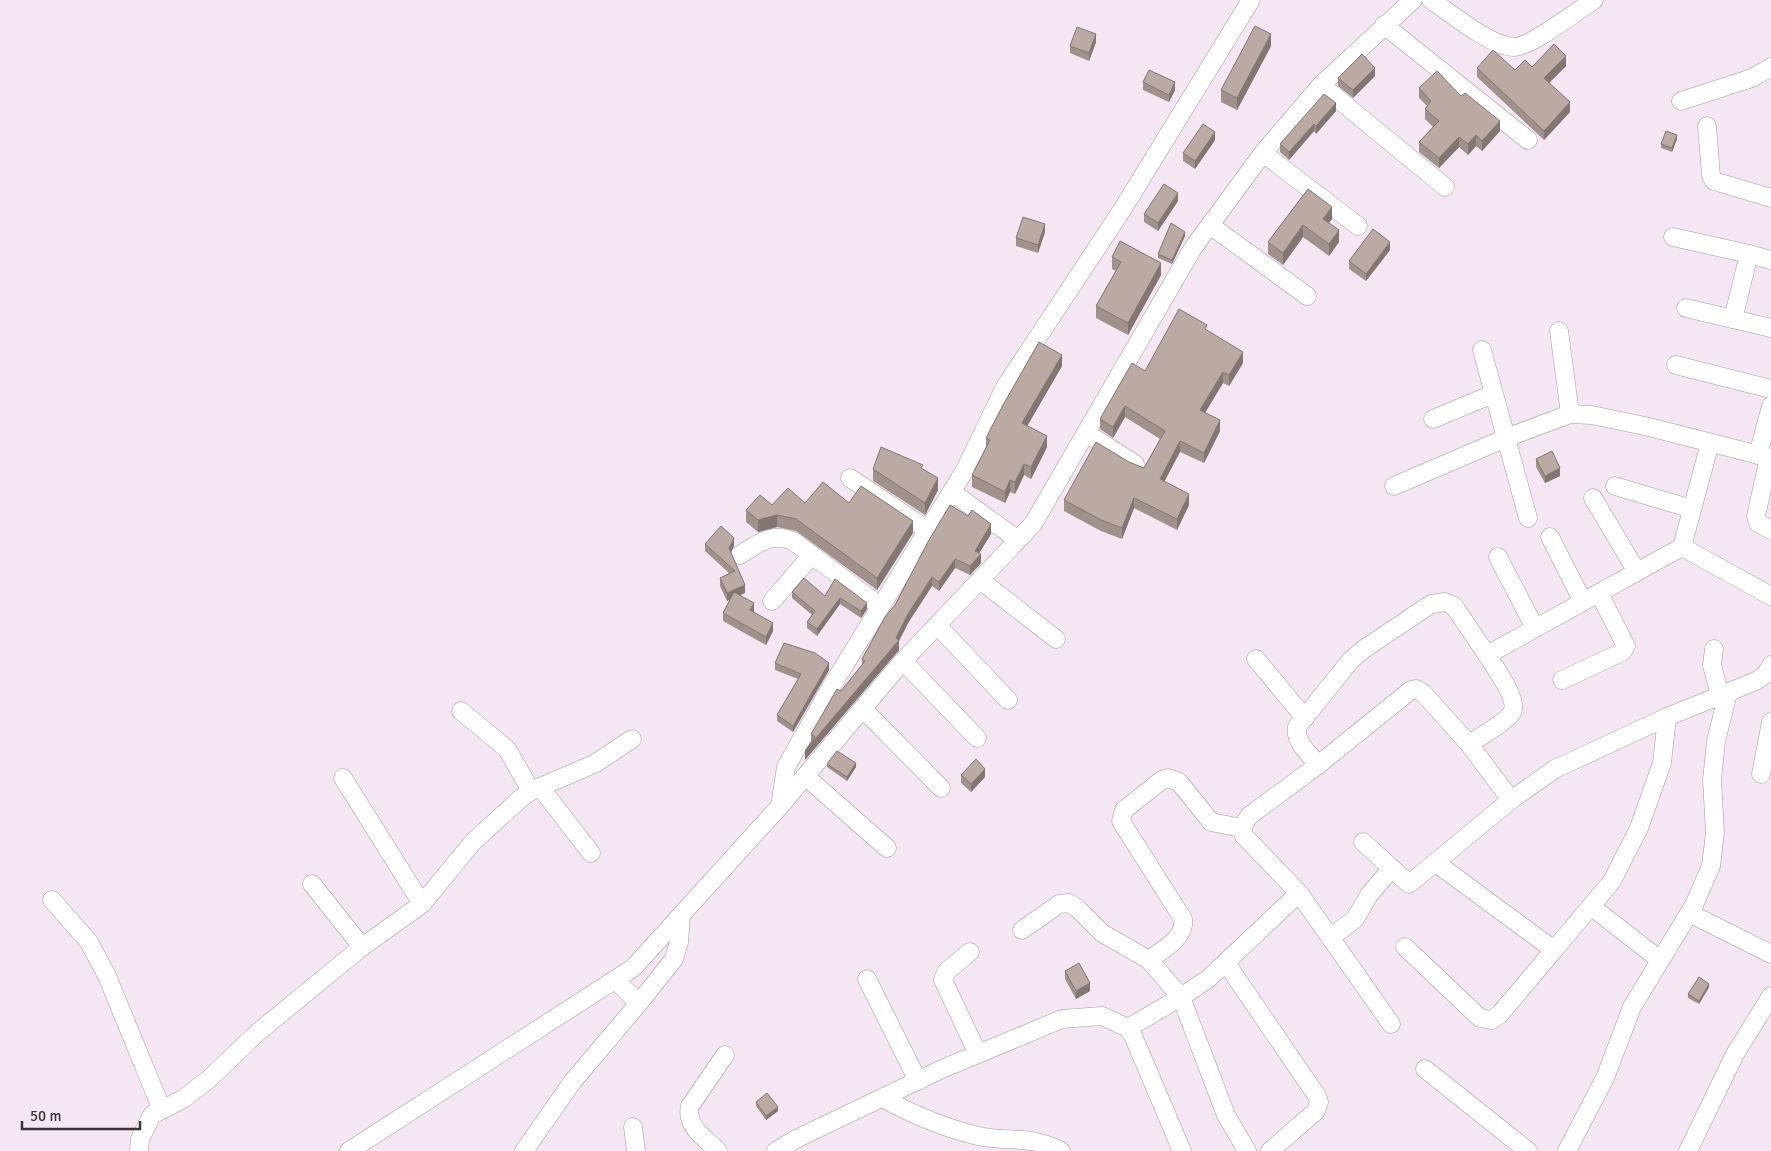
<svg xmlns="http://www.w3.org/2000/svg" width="1771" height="1151" viewBox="0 0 1771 1151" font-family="Signika,sans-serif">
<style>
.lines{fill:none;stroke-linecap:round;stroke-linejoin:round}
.minor-casing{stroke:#a598a3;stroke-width:19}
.minor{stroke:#fff;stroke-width:18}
.wall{fill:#a1918c}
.shaded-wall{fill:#837672}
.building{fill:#bba9a3;stroke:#837672}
</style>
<rect width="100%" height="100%" fill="#f4e6f2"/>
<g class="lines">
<g class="minor-casing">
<g id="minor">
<path d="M1431,0c21,14 59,46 83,47 17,0 64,-37 80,-47"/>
<polyline points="1384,25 1528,140"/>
<polyline points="1321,85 1445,187"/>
<polyline points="1681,101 1752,78 1771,67"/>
<polyline points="1707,126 1711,176 1714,181 1771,198"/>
<polyline points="1263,153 1358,226"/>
<polyline points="1210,225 1307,296"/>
<polyline points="1673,237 1749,254"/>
<polyline points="1771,260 1749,254 1733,319 1771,328"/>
<polyline points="1686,308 1733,319"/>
<polyline points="1559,331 1570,414"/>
<polyline points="1482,350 1528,518"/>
<polyline points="1676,365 1771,389"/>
<polyline points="1433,419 1493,394"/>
<polyline points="1086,433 1135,464"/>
<polyline points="1710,443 1682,547 1771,596"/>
<polyline points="1758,455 1771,406"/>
<polyline points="1769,458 1756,516 1758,523 1771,530"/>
<polyline points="850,478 929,531"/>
<polyline points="1394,486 1506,438 1570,414 1592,415 1649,427 1771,458"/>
<polyline points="1615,486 1692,509"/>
<polyline points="952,492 1018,540"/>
<polyline points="1593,498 1637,572"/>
<polyline points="1550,537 1583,602"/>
<path d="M740,555c19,-12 31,-23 53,-14l87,65"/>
<polyline points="1498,557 1535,628"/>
<polyline points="980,580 1056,639"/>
<polyline points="772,601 812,555"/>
<polyline points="937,625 1008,700"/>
<polyline points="1714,649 1712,665 1720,696"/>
<polyline points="1256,659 1305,718"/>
<polyline points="903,661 977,738"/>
<polyline points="1562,680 1622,652 1626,646 1599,593"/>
<polyline points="863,709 941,788"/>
<polyline points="461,711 507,749 531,791"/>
<path d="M1469,744c9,-6 37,-22 42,-30 10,-13 -17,-47 -24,-59"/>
<path d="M1318,765c-8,-11 -24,-23 -21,-38l54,-67 13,-11 67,-45 14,-2 9,4 33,49 195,-108"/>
<polyline points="1761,774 1771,722"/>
<polyline points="805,776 887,848"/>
<polyline points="343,778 422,904"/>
<polyline points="540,787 591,853"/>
<polyline points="780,806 786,767 831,687 965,470 1005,387 1122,210 1251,0"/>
<polyline points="1363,842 1409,884 1511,800 1555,769 1667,717 1756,681 1766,674 1771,665"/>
<polyline points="1436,863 1554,950 1612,881 1639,828 1662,763 1667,717"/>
<polyline points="312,884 362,947"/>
<polyline points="1299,893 1391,1024"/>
<polyline points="52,900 89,942 107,976 162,1110"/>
<polyline points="1592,907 1660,960"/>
<polyline points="1689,913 1771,954"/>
<polyline points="1022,930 1059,904 1069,903 1077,908 1102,933 1149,960 1181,997 1128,1028"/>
<polyline points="1331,937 1355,919 1369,895 1392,868"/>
<polyline points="1405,947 1480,1018 1491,1020 1499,1015 1554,950"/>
<polyline points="970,952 946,972 943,980 978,1054"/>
<path d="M1149,960c13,-10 37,-22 34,-41l-59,-93 -3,-5 3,-11 38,-30 6,-2 11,4 32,40 31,6"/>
<polyline points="1226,963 1317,1096 1319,1102 1316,1111 1270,1151"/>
<polyline points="867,979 918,1081"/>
<polyline points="639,1003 674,959 679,942 681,915"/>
<polyline points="1425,1069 1528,1151"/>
<path d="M882,1098c30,16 62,30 96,38 32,7 49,-2 83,15"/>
<polyline points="633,1127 636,1151"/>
<polyline points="139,1151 140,1139 152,1115 183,1099 209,1079 257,1033 362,947 422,904 473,842 520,799 531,791 596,763 632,739"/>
<polyline points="349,1151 633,968 780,806 903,661 1033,524 1193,248 1263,153 1321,85 1413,0"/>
<polyline points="524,1151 573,1081 639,1003 615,980"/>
<path d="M718,1151c-13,-13 -33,-25 -28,-45l35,-51"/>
<polyline points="776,1151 798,1138 942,1069 1062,1019 1102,1016 1128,1028 1134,1038 1182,1151"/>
<polyline points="1247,1151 1226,1115 1181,997 1208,979 1299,893 1244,836 1242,828 1249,816 1318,765 1411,690 1416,689 1423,693 1469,744 1511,800"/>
<polyline points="1567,1151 1605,1078 1632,1007 1694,905 1711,866 1715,833 1712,780 1716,741 1728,693"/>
<polyline points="1688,1151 1735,1054 1771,996"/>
</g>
</g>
<use href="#minor" class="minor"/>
</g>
<g class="wall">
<polygon points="1096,42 1089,61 1070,53 1070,46"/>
<polygon points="1271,46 1237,110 1221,102 1221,90"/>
<polygon points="1566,66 1549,83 1570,112 1544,140 1477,77 1477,68 1515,70 1532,67"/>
<polygon points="1375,76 1353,98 1338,86 1338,78"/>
<polygon points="1143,82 1175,90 1169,102 1143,90"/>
<polygon points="1419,88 1461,96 1500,131 1482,151 1476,146 1468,155 1459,147 1439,168 1419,152 1419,142 1433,127 1425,119 1425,109 1427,106 1419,98"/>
<polygon points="1336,103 1336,111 1316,134 1314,131 1289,160 1280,152 1280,144"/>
<polygon points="1677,139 1672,152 1661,148 1661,144"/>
<polygon points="1215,140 1195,169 1183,161 1183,153"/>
<polygon points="1308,189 1332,219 1329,223 1339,242 1329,256 1303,237 1283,265 1268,254 1268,242"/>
<polygon points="1178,201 1158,231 1144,222 1144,214"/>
<polygon points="1045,232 1038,253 1016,246 1016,238"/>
<polygon points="1185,236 1172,264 1158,258 1158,254"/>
<polygon points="1390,250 1366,281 1349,269 1349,261"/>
<polygon points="1112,257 1161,275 1128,335 1096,318 1096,306 1116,271 1112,269"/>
<polygon points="1207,330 1243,363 1229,386 1223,383 1205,413 1220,431 1204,463 1180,452 1164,481 1189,505 1177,530 1134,508 1122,539 1101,531 1064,511 1064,500 1129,462 1144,468 1160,439 1125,417 1113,438 1100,429 1100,419 1145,371"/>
<polygon points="1062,366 1027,426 1047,447 1031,479 1024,475 1015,494 1010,492 1005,503 972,487 972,475 986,448 986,438"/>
<polygon points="1536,459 1560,476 1545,483 1536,467"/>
<polygon points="873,469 923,469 938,490 925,515 873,481"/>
<polygon points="805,503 849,503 913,533 877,590 796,531 777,527 758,532 746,522 746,510 772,505"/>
<polygon points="991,534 979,553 981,563 970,575 955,568 939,591 932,586 908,623 899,641 899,650 805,760 811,742 811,734 841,691 862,665 862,659 895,605 929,540"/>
<polygon points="705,544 734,546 731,552 745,593 740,595 754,611 753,612 773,631 766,645 723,621 723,613 730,599 727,601 720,586 720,578 729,573 705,551"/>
<polygon points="835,579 867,609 861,618 840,604 817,636 807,628 807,622 812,615 792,598 792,592 825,596"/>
<polygon points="775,663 829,670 793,732 777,721 777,715 798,679 775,670"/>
<polygon points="827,764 856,767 847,781 827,767"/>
<polygon points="961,775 985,777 971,792 961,783"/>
<polygon points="1065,971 1090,991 1076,999 1065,979"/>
<polygon points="1709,987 1699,1004 1688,998 1688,994"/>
<polygon points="756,1102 778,1111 766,1120 756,1106"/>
</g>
<g class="shaded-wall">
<polygon points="1096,34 1096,42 1089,61 1089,53"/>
<polygon points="1271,34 1271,46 1237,110 1237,98"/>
<polygon points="1566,56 1566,66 1544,88 1544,78"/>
<polygon points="1375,68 1375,76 1353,98 1353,90"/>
<polygon points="1175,82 1175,90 1169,102 1169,95"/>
<polygon points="1570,102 1570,112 1544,140 1544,131"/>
<polygon points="1336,103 1336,111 1316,134 1316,126"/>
<polygon points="1500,121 1500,131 1482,151 1482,141"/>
<polygon points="1314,124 1314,131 1289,160 1289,152"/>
<polygon points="1215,132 1215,140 1195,169 1195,161"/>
<polygon points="1476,135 1476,146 1468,155 1468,144"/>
<polygon points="1677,135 1677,139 1672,152 1672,148"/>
<polygon points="1459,137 1459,147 1439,168 1439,158"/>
<polygon points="1178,193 1178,201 1158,231 1158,223"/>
<polygon points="1332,207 1332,219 1323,230 1323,219"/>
<polygon points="1045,224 1045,232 1038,253 1038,245"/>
<polygon points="1303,225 1303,237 1283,265 1283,253"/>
<polygon points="1339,230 1339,242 1329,256 1329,244"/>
<polygon points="1185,232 1185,236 1172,264 1172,260"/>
<polygon points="1390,242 1390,250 1366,281 1366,274"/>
<polygon points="1161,263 1161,275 1128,335 1128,323"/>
<polygon points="1243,352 1243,363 1229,386 1229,375"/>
<polygon points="1062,355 1062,366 1022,435 1022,423"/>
<polygon points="1223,372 1223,383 1200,421 1200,410"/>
<polygon points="1125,406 1125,417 1113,438 1113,427"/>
<polygon points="1220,420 1220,431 1204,463 1204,453"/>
<polygon points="1047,436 1047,447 1031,479 1031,467"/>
<polygon points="1180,441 1180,452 1160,490 1160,479"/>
<polygon points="1024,464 1024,475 1015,494 1015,482"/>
<polygon points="1560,468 1560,476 1545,483 1545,476"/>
<polygon points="938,478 938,490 925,515 925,503"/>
<polygon points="1010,480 1010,492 1005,503 1005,492"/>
<polygon points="1189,494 1189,505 1177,530 1177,519"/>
<polygon points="1134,498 1134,508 1122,539 1122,528"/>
<polygon points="777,515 777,527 758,532 758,520"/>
<polygon points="913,521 913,533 877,590 877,578"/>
<polygon points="991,524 991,534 975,560 975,551"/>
<polygon points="734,538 734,546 729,556 729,548"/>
<polygon points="981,554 981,563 970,575 970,566"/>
<polygon points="955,559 955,568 939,591 939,582"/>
<polygon points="932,577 932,586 908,623 899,641 899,650 805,760 805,751 908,614"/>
<polygon points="745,585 745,593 727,601 727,593"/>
<polygon points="840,598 840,604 817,636 817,629"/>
<polygon points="754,603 754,611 750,618 750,610"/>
<polygon points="867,603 867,609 861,618 861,611"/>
<polygon points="773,623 773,631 766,645 766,637"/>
<polygon points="829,663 829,670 793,732 793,726"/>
<polygon points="856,763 856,767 847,781 847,777"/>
<polygon points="985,769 985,777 971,792 971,784"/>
<polygon points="1090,983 1090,991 1076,999 1076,991"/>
<polygon points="1709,984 1709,987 1699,1004 1699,1001"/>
<polygon points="778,1107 778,1111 766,1120 766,1116"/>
</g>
<g class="building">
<polygon points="1255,26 1271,34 1237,98 1221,90"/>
<polygon points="1077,27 1096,34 1089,53 1070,46"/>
<polygon points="1554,44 1566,56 1544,78 1570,102 1544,131 1477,68 1493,50 1515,70 1525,60 1532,67"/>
<polygon points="1362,54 1375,68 1353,90 1338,78"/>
<polygon points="1149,70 1175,82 1169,95 1143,82"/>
<polygon points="1437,71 1461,96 1465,93 1500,121 1482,141 1476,135 1468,144 1459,137 1439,158 1419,142 1439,121 1425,109 1431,101 1419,88"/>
<polygon points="1324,94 1336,103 1316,126 1314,124 1289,152 1280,144"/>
<polygon points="1203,124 1215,132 1195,161 1183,153"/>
<polygon points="1666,131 1677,135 1672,148 1661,144"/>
<polygon points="1164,184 1178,193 1158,223 1144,214"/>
<polygon points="1308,189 1332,207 1323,219 1339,230 1329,244 1303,225 1283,253 1268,242"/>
<polygon points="1023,217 1045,224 1038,245 1016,238"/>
<polygon points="1171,223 1185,232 1172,260 1158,254"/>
<polygon points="1373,229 1390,242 1366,274 1349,261"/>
<polygon points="1120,241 1161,263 1128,323 1096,306 1121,262 1112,257"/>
<polygon points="1179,309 1207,325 1205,329 1243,352 1229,375 1223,372 1200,410 1220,420 1204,453 1180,441 1160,479 1189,494 1177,519 1134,498 1122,528 1101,520 1064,500 1096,442 1129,462 1144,468 1165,431 1125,406 1113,427 1100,419 1132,363 1145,371"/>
<polygon points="1039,342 1062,355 1022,423 1047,436 1031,467 1024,464 1015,482 1010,480 1005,492 972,475 990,440 986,438 1003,405"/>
<polygon points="881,447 923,465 921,468 938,478 925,503 873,469"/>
<polygon points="1552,451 1560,468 1545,476 1536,459"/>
<polygon points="823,482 849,503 861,486 913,521 877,578 796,519 777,515 758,520 746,510 760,495 772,505 788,488 805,503"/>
<polygon points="950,505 968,516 972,510 991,524 975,551 981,554 970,566 955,559 939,582 932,577 908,614 896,638 899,640 805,751 815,737 811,734 837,689 841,691 865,661 862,659 885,617 895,605 929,540"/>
<polygon points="721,526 734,538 729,548 745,585 727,593 720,578 735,571 705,544"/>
<polygon points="804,578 825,596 835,579 867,603 861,611 840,598 817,629 807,622 815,611 792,592"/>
<polygon points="734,592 754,603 750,610 773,623 766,637 723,613"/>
<polygon points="784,643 815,653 829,663 793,726 777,715 801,674 775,663"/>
<polygon points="837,751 856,763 847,777 827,764"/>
<polygon points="976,759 985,769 971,784 961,775"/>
<polygon points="1079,963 1090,983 1076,991 1065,971"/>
<polygon points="1699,977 1709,984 1699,1001 1688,994"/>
<polygon points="767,1093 778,1107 766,1116 756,1102"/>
</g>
<path d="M22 1121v8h118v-8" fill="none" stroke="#393338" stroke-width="2.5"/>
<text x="30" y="1121" font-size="15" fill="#393338" stroke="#f4e6f2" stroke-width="4" paint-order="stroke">50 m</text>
</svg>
